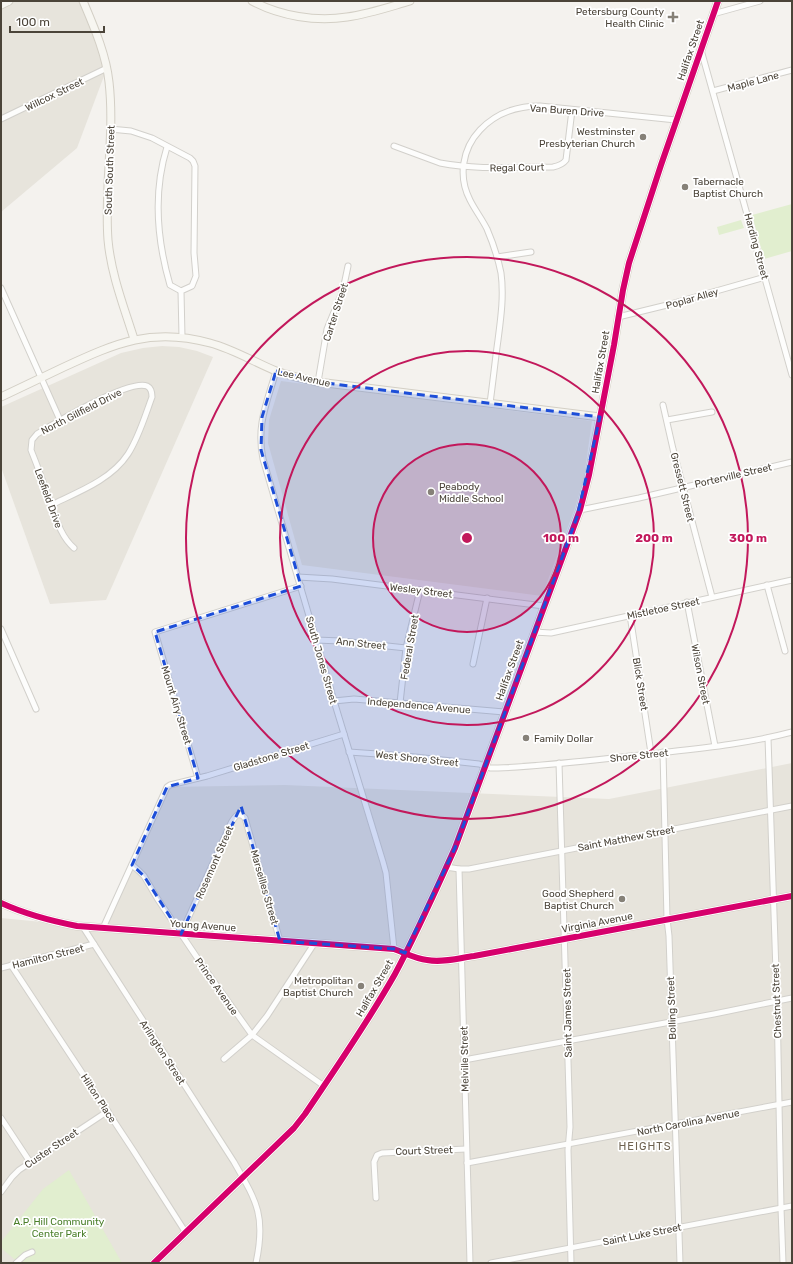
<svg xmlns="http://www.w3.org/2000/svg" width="793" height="1264" viewBox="0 0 793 1264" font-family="Rubik,sans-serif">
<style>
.residential{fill:#e7e4dc}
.education{fill:#eae5da}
.green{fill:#e1eecf}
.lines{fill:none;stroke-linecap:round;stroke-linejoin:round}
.street-casing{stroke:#d2d0cb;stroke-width:7}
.secondary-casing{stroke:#d3cfc5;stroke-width:9}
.street{stroke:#fdfdfc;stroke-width:5}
.secondary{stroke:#f7f6f1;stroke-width:7}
.cycleway-casing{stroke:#fff;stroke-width:8}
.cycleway{stroke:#d6006c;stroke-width:6}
.marked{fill:#1d4ed8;fill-opacity:0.2;stroke:#1d4ed8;stroke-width:3;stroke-dasharray:8 5;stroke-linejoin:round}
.ring{fill:none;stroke:#c2185b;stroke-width:2}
.poi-dot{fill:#868178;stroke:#fff;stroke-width:1.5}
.labels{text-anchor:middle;stroke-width:3.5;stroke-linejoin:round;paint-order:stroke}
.poi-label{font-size:10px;fill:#4b4439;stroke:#fff;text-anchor:end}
.street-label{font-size:10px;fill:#4b4439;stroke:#fff}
.park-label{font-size:10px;fill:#4a7f2a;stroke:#fff}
.neighbourhood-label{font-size:11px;letter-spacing:1px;fill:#6e6250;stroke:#fff}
.centre{fill:#c2185b;stroke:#fff;stroke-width:2}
.ring-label{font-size:12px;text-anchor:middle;font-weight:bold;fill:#c2185b;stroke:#fff;stroke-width:3.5;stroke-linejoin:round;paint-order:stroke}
</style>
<rect width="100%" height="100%" fill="#f4f2ee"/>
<g class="residential">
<polygon points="1,1 80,1 107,68 77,148 1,212"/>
<polygon points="162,346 179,347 197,351 213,357 106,600 50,604 1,467 1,407 121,353 143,348"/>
<polygon points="792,763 792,1263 1,1263 1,918 104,928 167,787 285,785 609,799"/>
</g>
<polygon class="education" points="281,381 592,421 584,477 575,508 542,596 302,565 268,443 269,420"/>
<g class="green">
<polygon points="792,204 792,251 764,259 752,215"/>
<polygon points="741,220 744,228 719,235 717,227"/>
<polygon points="69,1170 122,1263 19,1263 1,1248 1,1242 43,1189"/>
</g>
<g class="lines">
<g class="street-casing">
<g id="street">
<polyline points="713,14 760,1"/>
<polyline points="701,50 792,375"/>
<polyline points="713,91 792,70"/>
<polyline points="1,119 107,68"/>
<polyline points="110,129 131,131 152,138 190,158 193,161 195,166 194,253 196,276 192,286 181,291 182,337"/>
<path d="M394,146l46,17c37,7 75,4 113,4 5,-1 10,-3 13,-7l6,-50"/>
<path d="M167,147c-14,45 -10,93 3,138l11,6"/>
<polyline points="497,257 531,252"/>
<polyline points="1,288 60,420"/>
<polyline points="618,317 667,305 765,277"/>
<path d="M276,371c-9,32 -20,54 -13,88l71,242 49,161 3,11 8,76"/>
<polyline points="318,382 327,329 343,290 348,266"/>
<path d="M490,403c3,-21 5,-42 8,-63 3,-23 6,-45 3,-67 -3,-15 -8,-30 -14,-44 -5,-10 -12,-19 -17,-29 -12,-23 -8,-51 10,-70 17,-18 37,-24 60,-24l136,14"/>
<polyline points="663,405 673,449 712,597"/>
<polyline points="667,420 712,412"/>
<path d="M51,505c27,-13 60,-25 77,-51 11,-17 17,-38 24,-57 0,-5 -1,-9 -5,-11 -18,-7 -92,37 -110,48l-5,6 -1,10c6,15 12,31 17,46 7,18 11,39 26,52"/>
<polyline points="580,510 639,498 792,462"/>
<polyline points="298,577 332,579 544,606"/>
<polyline points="767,585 785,651"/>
<polyline points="687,602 715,746"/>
<polyline points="630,615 651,753"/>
<polyline points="1,629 36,709"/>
<polyline points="534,632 551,633 792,580"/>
<polyline points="316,640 341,641 406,648"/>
<polyline points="473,664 487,598"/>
<polyline points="334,701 354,699 504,712"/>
<polyline points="400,703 406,648 420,590"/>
<polyline points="768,738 777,1001 781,1208 783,1263"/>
<path d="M349,752l57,4 73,8 11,4h8c48,-2 95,-8 143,-13 51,-6 102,-10 151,-23"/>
<polyline points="663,752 667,919 669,936 680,1263"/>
<polyline points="559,763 570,1127 568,1150 571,1263"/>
<polyline points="198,778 155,632 301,586"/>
<polyline points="132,865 139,871 144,876 157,898 200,962 252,1035 324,1086"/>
<polyline points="446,867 459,869 469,869 792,806"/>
<polyline points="459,869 470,1263"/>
<path d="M83,927l151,235c23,40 32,54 22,101"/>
<polyline points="103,928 167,787 170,785 207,776 344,734"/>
<path d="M181,934l50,-111c3,-5 7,-13 14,-5l35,123"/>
<polyline points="11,965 133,1150 186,1233"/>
<polyline points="1,968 94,944"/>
<polyline points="224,1059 252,1035 267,1016 314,944"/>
<polyline points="464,1060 714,1014 792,998"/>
<polyline points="1,1118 30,1162"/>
<polyline points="467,1163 792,1102"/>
<polyline points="1,1192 12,1177 19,1170 108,1111"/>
<polyline points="376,1198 374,1162 377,1155 382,1153 466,1149"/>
<polyline points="16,1263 25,1255 32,1252"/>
<polyline points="491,1263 792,1206"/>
</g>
</g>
<g class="secondary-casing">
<g id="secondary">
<path d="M83,1c11,26 23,53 26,81 6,52 -5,105 -1,158 3,34 16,67 26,99"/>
<path d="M252,1c28,15 64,21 95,16 22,-3 42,-10 63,-16"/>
<polyline points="1,5 9,1"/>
<path d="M1,397c21,-10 42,-20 63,-30 52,-24 88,-40 146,-24 23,6 44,19 66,28 14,5 28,8 42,11l282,35"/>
<path d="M1,903c24,11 50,18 76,23l317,23c11,4 22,10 33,11 16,3 32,-2 47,-4l318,-60"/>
<path d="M154,1263l140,-135 11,-14c31,-46 63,-92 90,-140 22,-41 41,-84 60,-126l125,-338 9,-35 25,-130 9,-55 6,-27 32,-98 57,-164"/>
</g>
</g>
<use href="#street" class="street"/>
<use href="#secondary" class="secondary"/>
<g class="cycleway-casing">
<g id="cycleway">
<path d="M1,903c24,11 50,18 76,23l317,23c11,4 22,10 33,11 16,3 32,-2 47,-4l318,-60"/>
<path d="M154,1263l140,-135 11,-14c31,-46 63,-92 90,-140 22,-41 41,-84 60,-126l125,-338 9,-35 25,-130 9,-55 6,-27 32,-98 57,-164"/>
</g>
</g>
<use href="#cycleway" class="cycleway"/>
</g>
<path class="marked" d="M276,371l42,11 282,35 -23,100 -122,331 -50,105 -11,-4 -114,-8 -39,-135 -60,128 -37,-58 -12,-11 35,-78 31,-9 -43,-146 146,-46 -40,-136 1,-33z"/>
<circle cx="467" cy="538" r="94" fill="#c2185b" fill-opacity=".12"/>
<g class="ring">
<circle cx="467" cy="538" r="94"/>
<circle cx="467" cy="538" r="187"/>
<circle cx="467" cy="538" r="281"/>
</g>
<g class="poi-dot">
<path d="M671 11h4v4h4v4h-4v4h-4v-4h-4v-4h4z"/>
<circle cx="643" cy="137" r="4"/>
<circle cx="685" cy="187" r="4"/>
<circle cx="431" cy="492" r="4"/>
<circle cx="526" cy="738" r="4"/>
<circle cx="622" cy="899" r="4"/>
<circle cx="361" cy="986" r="4"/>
</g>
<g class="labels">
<g class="poi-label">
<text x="664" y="15">Petersburg County<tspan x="664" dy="12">Health Clinic</tspan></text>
<text x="635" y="135">Westminster<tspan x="635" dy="12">Presbyterian Church</tspan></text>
<text x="693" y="185" text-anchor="start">Tabernacle<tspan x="693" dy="12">Baptist Church</tspan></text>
<text x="439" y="490" text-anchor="start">Peabody<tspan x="439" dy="12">Middle School</tspan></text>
<text x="534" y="742" text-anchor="start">Family Dollar</text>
<text x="614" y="897">Good Shepherd<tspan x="614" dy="12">Baptist Church</tspan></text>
<text x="353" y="984">Metropolitan<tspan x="353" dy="12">Baptist Church</tspan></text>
</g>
<g class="street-label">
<text transform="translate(690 50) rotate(-71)" y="4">Halifax Street</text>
<text transform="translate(753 81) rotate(-15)" y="4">Maple Lane</text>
<text transform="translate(54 94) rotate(-26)" y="4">Willcox Street</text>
<text transform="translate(567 110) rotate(4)" y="4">Van Buren Drive</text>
<text transform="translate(517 167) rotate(-1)" y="4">Regal Court</text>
<text transform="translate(109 170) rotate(-88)" y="4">South South Street</text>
<text transform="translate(757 246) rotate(75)" y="4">Harding Street</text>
<text transform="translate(692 298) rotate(-16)" y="4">Poplar Alley</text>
<text transform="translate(335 312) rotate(-72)" y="4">Carter Street</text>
<text transform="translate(600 362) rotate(-80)" y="4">Halifax Street</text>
<text transform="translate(304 377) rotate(13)" y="4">Lee Avenue</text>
<text transform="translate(81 411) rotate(-27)" y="4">North Gillfield Drive</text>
<text transform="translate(733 475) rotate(-13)" y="4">Porterville Street</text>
<text transform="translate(683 487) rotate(76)" y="4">Gressett Street</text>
<text transform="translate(49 498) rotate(70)" y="4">Leefield Drive</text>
<text transform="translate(421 590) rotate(7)" y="4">Wesley Street</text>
<text transform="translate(663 608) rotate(-12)" y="4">Mistletoe Street</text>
<text transform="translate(361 643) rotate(6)" y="4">Ann Street</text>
<text transform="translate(409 647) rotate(-80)" y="4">Federal Street</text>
<text transform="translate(322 660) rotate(74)" y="4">South Jones Street</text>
<text transform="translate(509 670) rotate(-70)" y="4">Halifax Street</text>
<text transform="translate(701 674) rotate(79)" y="4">Wilson Street</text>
<text transform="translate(641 684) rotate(81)" y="4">Blick Street</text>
<text transform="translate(177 705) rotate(73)" y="4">Mount Airy Street</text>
<text transform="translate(419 705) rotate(5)" y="4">Independence Avenue</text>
<text transform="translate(639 755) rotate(-6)" y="4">Shore Street</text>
<text transform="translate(271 756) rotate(-17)" y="4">Gladstone Street</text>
<text transform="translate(417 758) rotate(6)" y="4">West Shore Street</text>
<text transform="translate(626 838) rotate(-11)" y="4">Saint Matthew Street</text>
<text transform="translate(214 862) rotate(-66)" y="4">Rosemont Street</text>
<text transform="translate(265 887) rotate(74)" y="4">Marseilles Street</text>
<text transform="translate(597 922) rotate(-11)" y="4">Virginia Avenue</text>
<text transform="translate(203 925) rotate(4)" y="4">Young Avenue</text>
<text transform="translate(48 956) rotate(-14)" y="4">Hamilton Street</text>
<text transform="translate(217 986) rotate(55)" y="4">Prince Avenue</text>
<text transform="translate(374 988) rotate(-60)" y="4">Halifax Street</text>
<text transform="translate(776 1001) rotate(-92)" y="4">Chestnut Street</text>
<text transform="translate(671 1008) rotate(-92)" y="4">Bolling Street</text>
<text transform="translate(567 1013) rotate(-91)" y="4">Saint James Street</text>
<text transform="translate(163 1052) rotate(57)" y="4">Arlington Street</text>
<text transform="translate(464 1059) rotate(-91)" y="4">Melville Street</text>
<text transform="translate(99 1098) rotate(57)" y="4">Hilton Place</text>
<text transform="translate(688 1122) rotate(-11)" y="4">North Carolina Avenue</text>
<text transform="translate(51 1148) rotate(-34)" y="4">Custer Street</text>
<text transform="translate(424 1150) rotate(-2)" y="4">Court Street</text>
<text transform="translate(642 1234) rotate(-11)" y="4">Saint Luke Street</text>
</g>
<g class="park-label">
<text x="59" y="1225">A.P. Hill Community<tspan x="59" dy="12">Center Park</tspan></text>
</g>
<g class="neighbourhood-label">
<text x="645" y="1150">HEIGHTS</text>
</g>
</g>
<circle cx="467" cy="538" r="6" class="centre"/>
<g class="ring-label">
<text x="561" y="542">100 m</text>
<text x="654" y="542">200 m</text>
<text x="748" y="542">300 m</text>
</g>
<rect width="793" height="1264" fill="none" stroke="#4b4439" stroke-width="4"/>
<path d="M10 26v6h94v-6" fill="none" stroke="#4b4439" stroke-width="2"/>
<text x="16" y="26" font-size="12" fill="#4b4439" stroke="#ffffff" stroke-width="3" paint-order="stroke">100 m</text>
</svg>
